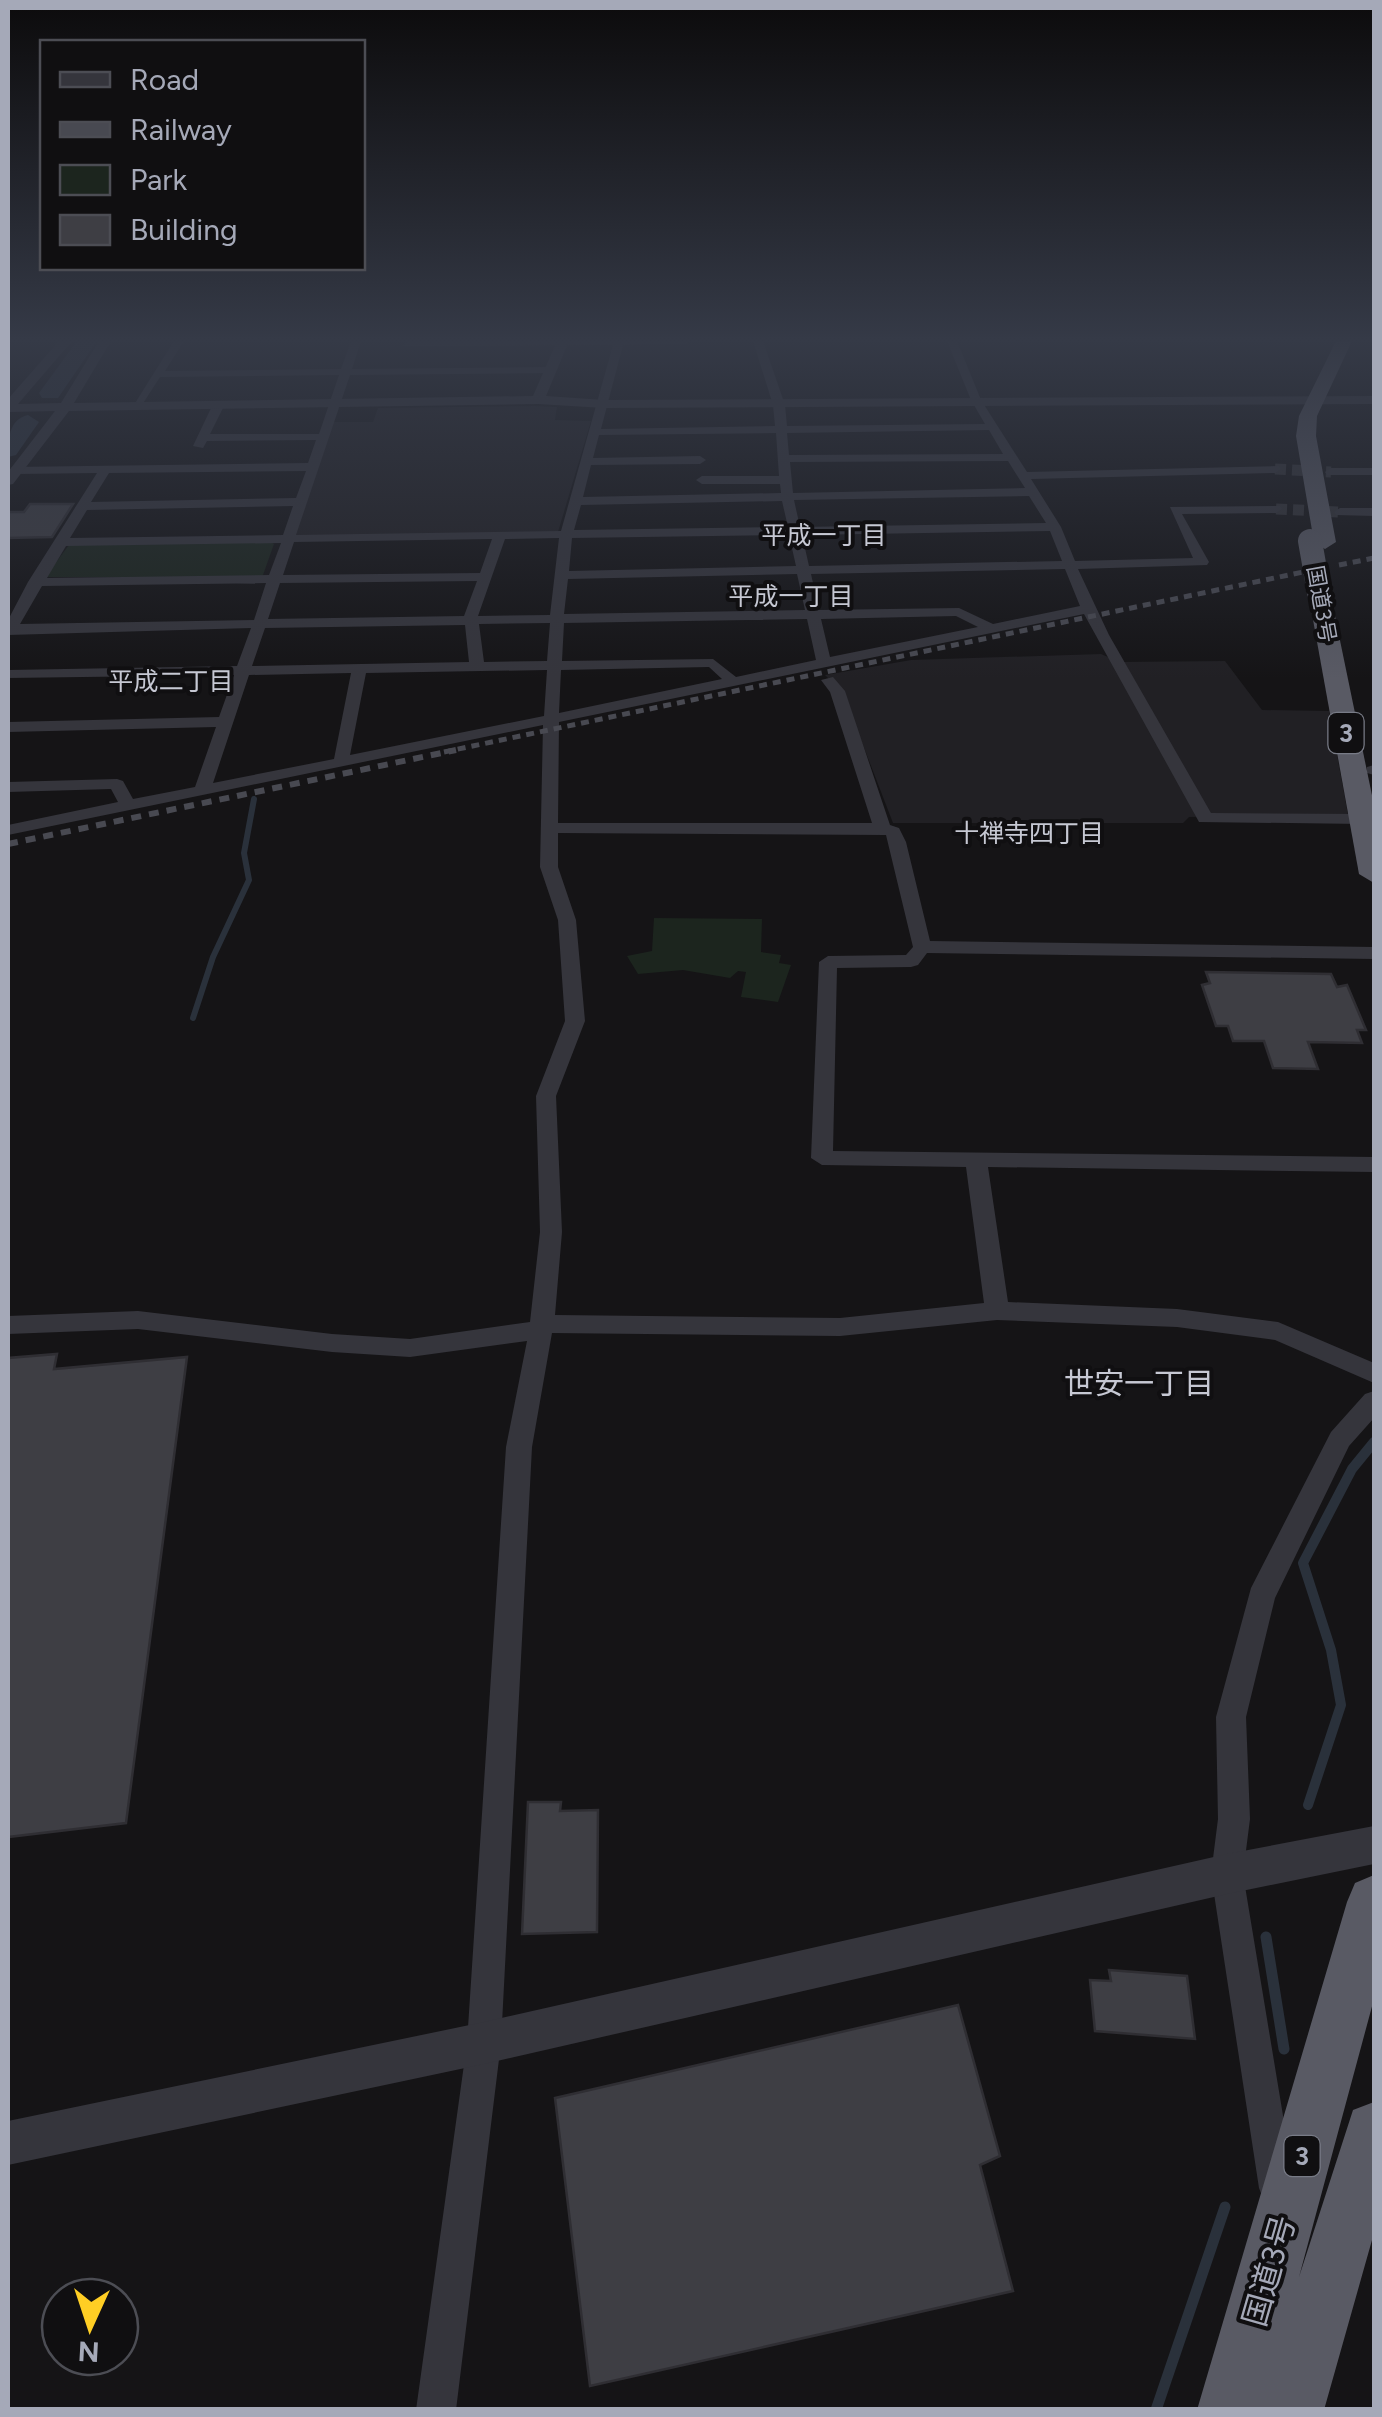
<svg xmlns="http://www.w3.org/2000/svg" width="1382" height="2417" viewBox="0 0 1382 2417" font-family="Figtree,'Noto Sans JP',sans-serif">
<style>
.built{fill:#212024}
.green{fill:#1c251e}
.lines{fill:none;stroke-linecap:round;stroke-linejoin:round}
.stream-far2{stroke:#2a313b;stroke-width:6}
.stream-far1{stroke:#2a313b;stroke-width:10}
.stream{stroke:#2a313b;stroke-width:11}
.river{fill:#2a313b;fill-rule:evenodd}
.building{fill:#3e3e44;stroke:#2f2e33;stroke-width:2.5}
.minor-tunnel{stroke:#323236;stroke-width:11;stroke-dasharray:11 6;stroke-linecap:butt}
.minor{fill:#35353c;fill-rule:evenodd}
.tertiary{fill:#35353c;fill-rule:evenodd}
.trunk{fill:#595a64;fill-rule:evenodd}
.rail-far1{stroke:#484951;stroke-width:5;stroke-dasharray:8 6;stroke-linecap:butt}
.rail{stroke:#484951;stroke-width:6;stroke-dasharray:10 8;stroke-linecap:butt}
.trunk-bridge{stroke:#595a64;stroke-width:24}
.labels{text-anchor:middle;stroke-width:8;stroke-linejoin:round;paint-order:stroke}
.far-street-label{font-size:22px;fill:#a5a9b8;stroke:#100f11}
.far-neighbourhood-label{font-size:25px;fill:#c6c8d3;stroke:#100f11}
.shield{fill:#100f11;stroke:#787b86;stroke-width:2.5}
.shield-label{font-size:25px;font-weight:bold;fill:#a5a9b8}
.neighbourhood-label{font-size:30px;fill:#c6c8d3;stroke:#100f11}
.near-street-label{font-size:32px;fill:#a5a9b8;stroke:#100f11}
</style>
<rect width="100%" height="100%" fill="#151416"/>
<g class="built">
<polygon points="535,406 557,407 555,420 591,421 558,532 295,536 332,422 373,422 378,408"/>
<polygon points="1101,654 1119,662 1225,661 1262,710 1329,711 1348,815 1189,817 1183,823 893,823 843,693 825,675 911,660"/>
</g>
<g class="green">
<polygon points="271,542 274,544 263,575 258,577 45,577 69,545"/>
<polygon points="654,918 762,919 761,952 781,955 779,963 791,965 778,1002 741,997 746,972 738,971 730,978 683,970 638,974 627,956 652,951"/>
</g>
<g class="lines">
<polyline class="stream-far2" points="193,1018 213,957 249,880 244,853 254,799"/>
<polyline class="stream-far1" points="1308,1805 1341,1705 1331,1650 1303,1563 1352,1469 1374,1442"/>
<g class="stream">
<polyline points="1266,1937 1284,2049"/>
<polyline points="1156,2410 1225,2207"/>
</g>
<g class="river">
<polygon points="77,341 97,341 58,398 42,398 39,393"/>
<path d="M28,415l11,7 -23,33 -8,2c0,-17 0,-37 20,-42z"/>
</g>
</g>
<g class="building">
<polygon points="30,504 73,504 52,537 8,538 8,512 24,512"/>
<polygon points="1206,972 1331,974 1337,987 1347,985 1366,1030 1357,1030 1362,1043 1308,1042 1318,1069 1273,1068 1264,1041 1233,1041 1228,1026 1216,1026 1202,985 1210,983"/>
<polygon points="57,1354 54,1369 187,1357 126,1823 8,1837 8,1358"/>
<polygon points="528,1802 561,1802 560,1811 598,1810 597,1932 522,1934"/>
<polygon points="1109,1970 1187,1976 1195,2039 1095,2031 1090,1980 1111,1981"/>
<polygon points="958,2005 1000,2156 980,2165 1013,2291 590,2386 555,2098"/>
</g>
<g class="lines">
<g class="minor-tunnel">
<polyline points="1275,469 1331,472"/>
<polyline points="1276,509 1340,512"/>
</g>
<g class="minor">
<path d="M174,341h10l-19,30 176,-2 10,-28h10l-9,28 199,-2 5,3 -5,3 -201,2 -54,160 265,-4 52,-186 -210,1 4,-5h284l-5,3 -63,1 -22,84 174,-3 -2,-21 -20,-64h10l22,64 2,21 198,-2 -14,-24 -24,-59h10l24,59 46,72 252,-6 2,3 -6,4 -244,6 30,48 14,34 118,-3 -23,-51 110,-1 2,3 -6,4 -94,1 27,48 -2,3 -129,4 31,66 102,178 152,1 8,5 -8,5 -164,-2 -115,-208 -525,108 -1,101h314l-42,-131 -9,-12 12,-3 12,14 45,134 9,3 7,14 24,99 444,6v12l-447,-6 -9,12 -7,2 -74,1 -4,183 541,6v15l-386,-5 20,135 169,7 101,13 96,41v20l-99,-43 -98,-13 -180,-7 -157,16 -288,-3 -20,114 -31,596 -45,367h-40l51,-367 39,-596 21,-106 -117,16 -78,-5 -194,-23 -130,5v-18l130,-5 194,23 78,5 120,-17 10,-90 -4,-136 29,-75 -7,-101 -18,-53 3,-142 -535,110v-10l110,-23 -7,-13 -103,3v-10l109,-3 6,2 10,18 62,-12 21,-60 -208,5v-10l211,-5 15,-42 -226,3v-8l229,-4 14,-38 -243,7v-15l20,-38 69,-109 -81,1 -6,-4 2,-3 296,-4 8,-23 -109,1 -4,7 -10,-2 20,-42 6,-3 6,3 -15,30h109l20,-59 -179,2 -20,31h-8zM989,430l14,24 -214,1 -2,-22zM776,433l3,43h-77l-6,4 6,4h78l1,9 -198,4 8,-32 109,-1 6,-4 -6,-4 -107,2 6,-23zM1008,461l17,27 -232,5 -3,-31zM306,471l-10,27 -205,4 18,-29zM1029,496l17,27 -246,4 -6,-27zM782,501l6,26 -214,3 7,-25zM293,506l-10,29 -213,3 17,-28zM1050,531l12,30 -253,5 -7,-31zM789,535l7,31 -227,5 3,-33zM559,538l-9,77 -72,1 27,-77zM492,539l-12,34 -197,2 11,-33zM281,543l-12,32 -222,3 19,-32zM1065,569l15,37 -87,18 -34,-16 -140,2 -8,-36zM797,574l8,36 -241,4 4,-35zM477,581l-13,35 -196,3 12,-36zM266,583l-12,37 -234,4 22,-38zM956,616l22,11 -148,30 -9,-38zM807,619l9,41 -80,17 -23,-18 -151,2 2,-38zM550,623l-3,38 -63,1 -5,-38zM465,625l4,37 -217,4 13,-38zM709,667l13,12 -163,34 2,-43zM547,670l-3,46 -194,39 16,-82zM351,673l-17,86 -121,24 36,-108zM558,833l328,2 27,112 -7,8 -78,1 -9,6 -8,196 11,7 144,2 18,136 -144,15 -285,-3 7,-83 -6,-136 29,-75 -9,-101 -18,-53z"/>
<polygon points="1331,468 1374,468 1374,475 1327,475 1325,472"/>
<polygon points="1340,508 1374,508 1374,516 1336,515 1334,512"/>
<polygon points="1374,765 1374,775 1367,773 1367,767"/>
<polygon points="1374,1391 1374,1418 1349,1446 1275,1598 1246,1717 1250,1819 1243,1874 1295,2188 1290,2201 1277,2206 1264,2201 1259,2188 1211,1874 1218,1819 1216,1717 1251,1588 1331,1432 1365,1394"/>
</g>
<g class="tertiary">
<polygon points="59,341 72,341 18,404 61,403 99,341 111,341 74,403 533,396 557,341 569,341 546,396 604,400 1374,396 1374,404 604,408 538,404 69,411 13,484 8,485 8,472 55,411 8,412 8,399"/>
<polygon points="1374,1826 1374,1864 1227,1894 484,2064 8,2165 8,2121 484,2022 1227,1854"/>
</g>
<g class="trunk">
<polygon points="1336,341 1352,341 1317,416 1316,436 1336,542 1325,549 1314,542 1296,436 1299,416"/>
<polygon points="1319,585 1330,592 1374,805 1374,883 1359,874 1308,592"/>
<polygon points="1374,1875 1374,1999 1299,2277 1353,2110 1374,2102 1374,2233 1324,2410 1197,2410 1347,1902 1355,1883"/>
</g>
<g class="rail-far1">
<polyline points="1339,565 1374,558"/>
<polyline points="444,752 1303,572"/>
</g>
<polyline class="rail" points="8,844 456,750"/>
<polyline class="trunk-bridge" points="1310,541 1319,592"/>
</g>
<linearGradient id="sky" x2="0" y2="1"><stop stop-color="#0c0b0c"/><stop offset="0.5" stop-color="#353a47"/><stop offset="1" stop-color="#353a47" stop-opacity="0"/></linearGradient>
<rect width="1382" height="679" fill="url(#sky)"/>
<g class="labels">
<g class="far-street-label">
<text transform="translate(1322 604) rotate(80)" y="8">国道3号</text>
</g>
<g class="far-neighbourhood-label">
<text x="824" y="544">平成一丁目</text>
<text x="791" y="605">平成一丁目</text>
<text x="171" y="690">平成二丁目</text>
<text x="1029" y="842">十禅寺四丁目</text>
</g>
<g class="shield">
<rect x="1328.5" y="713" width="35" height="40" rx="8"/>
<rect x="1284.5" y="2136" width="35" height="40" rx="8"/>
</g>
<g class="shield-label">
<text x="1346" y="742">3</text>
<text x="1302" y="2165">3</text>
</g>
<g class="neighbourhood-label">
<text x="1139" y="1394">世安一丁目</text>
</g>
<g class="near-street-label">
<text transform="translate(1269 2271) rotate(-74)" y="11">国道3号</text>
</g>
</g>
<rect width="1382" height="2417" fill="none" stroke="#a5a9b8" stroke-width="20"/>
<rect x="40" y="40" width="325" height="230" fill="#100f11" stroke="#4c4d54" stroke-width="2.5"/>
<rect x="60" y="72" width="50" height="15" fill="#35353c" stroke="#4c4d54" stroke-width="2.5"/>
<text x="130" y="90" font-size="30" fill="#a5a9b8">Road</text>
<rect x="60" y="122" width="50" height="15" fill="#484951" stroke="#4c4d54" stroke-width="2.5"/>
<text x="130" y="140" font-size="30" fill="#a5a9b8">Railway</text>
<rect x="60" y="165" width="50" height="30" fill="#1c251e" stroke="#4c4d54" stroke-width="2.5"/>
<text x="130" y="190" font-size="30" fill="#a5a9b8">Park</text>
<rect x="60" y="215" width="50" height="30" fill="#3e3e44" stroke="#4c4d54" stroke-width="2.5"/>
<text x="130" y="240" font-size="30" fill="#a5a9b8">Building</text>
<g transform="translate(90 2327) rotate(183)"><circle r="48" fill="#100f11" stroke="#4c4d54" stroke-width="2.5"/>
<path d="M0-8L18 38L0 25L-18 38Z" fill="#ffce24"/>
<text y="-15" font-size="28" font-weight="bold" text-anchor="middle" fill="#a5a9b8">N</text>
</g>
</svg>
